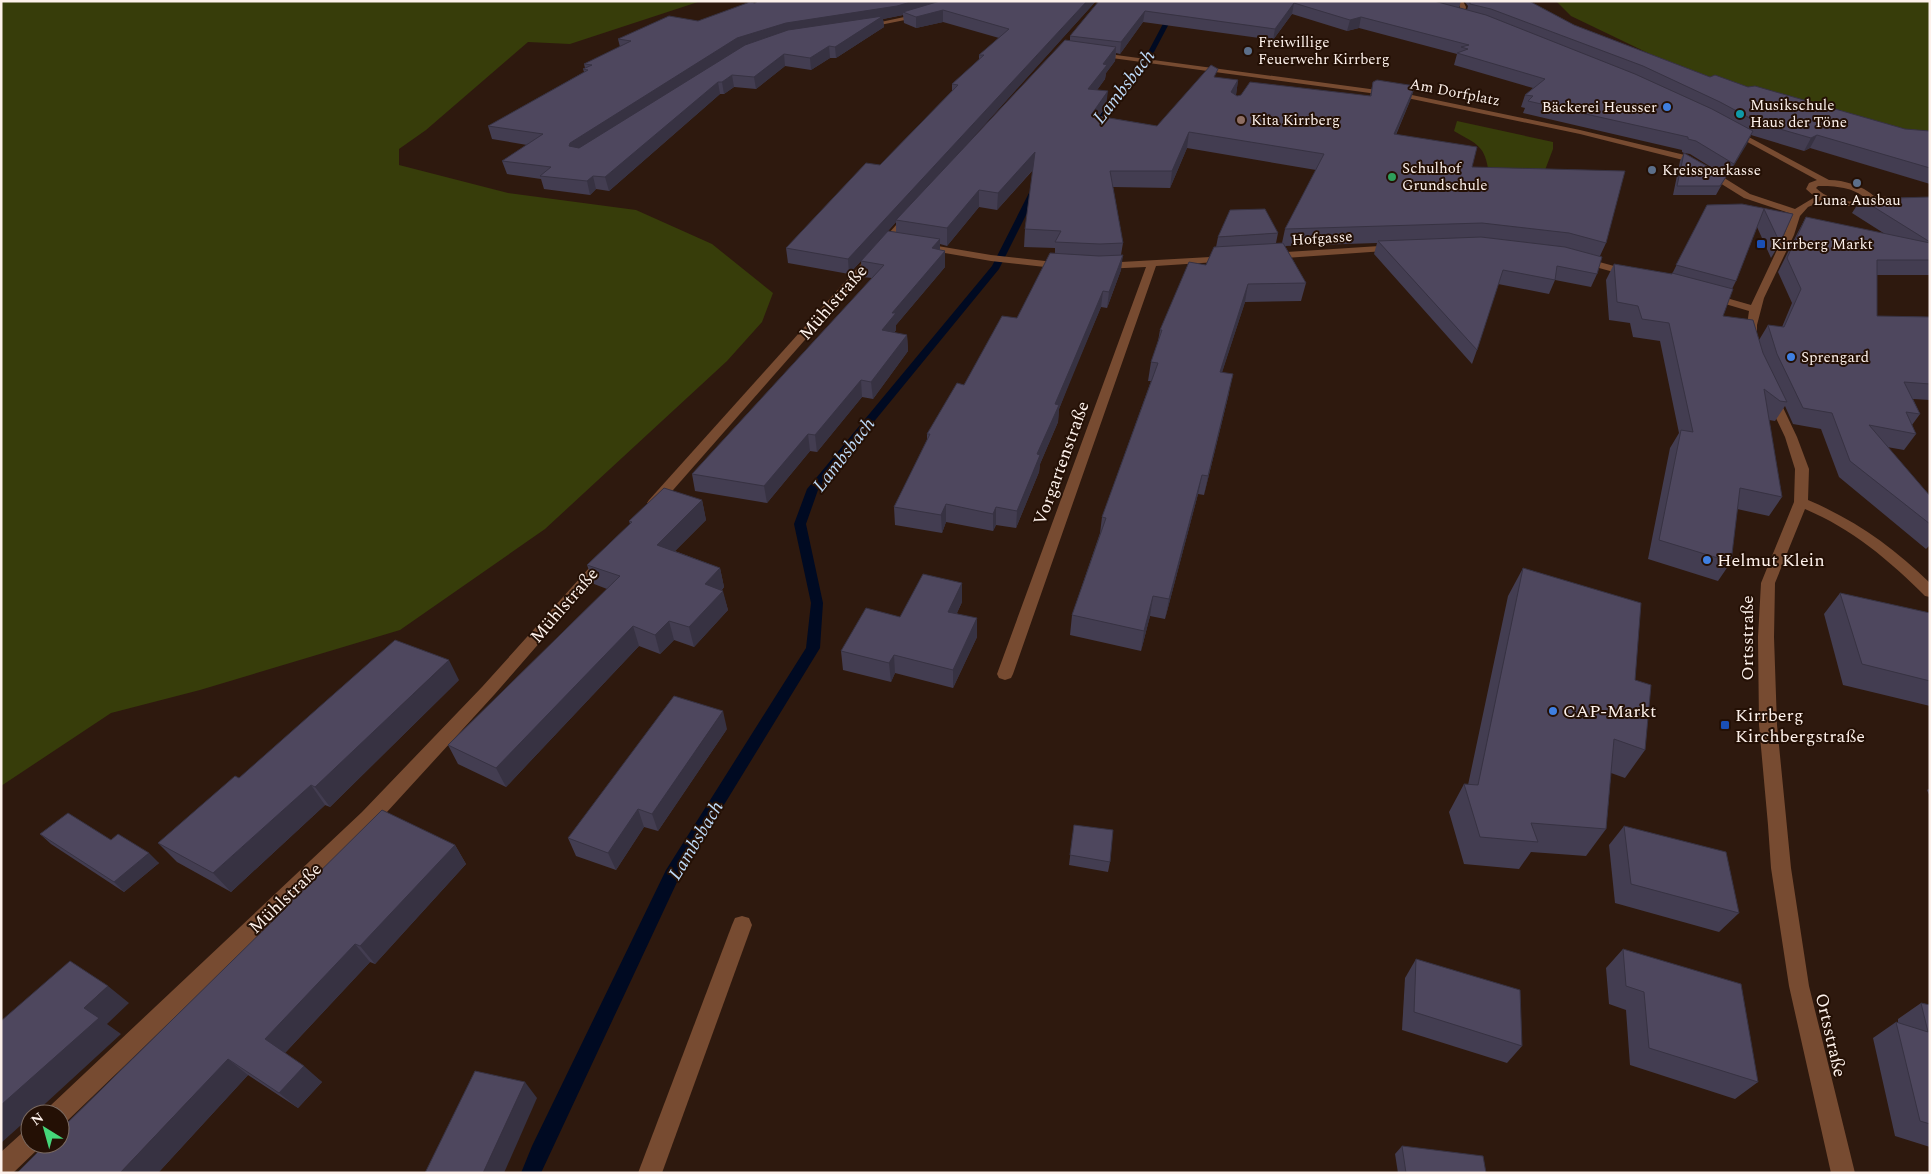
<svg xmlns="http://www.w3.org/2000/svg" width="1931" height="1174" viewBox="0 0 1931 1174" font-family="Spectral,serif">
<style>
.green{fill:#373d0a}
.lines{fill:none;stroke-linecap:round;stroke-linejoin:round}
.stream{fill:#000a22;fill-rule:evenodd}
.minor{fill:#774b31;fill-rule:evenodd}
.wall{fill:#433d51;fill-rule:evenodd}
.shaded-wall{fill:#373242}
.building{fill:#4e475e;stroke:#373242}
.service-dot{fill:#5c6f8a;stroke:#241005;stroke-width:2}
.shop-dot{fill:#3f7fe0;stroke:#241005;stroke-width:2}
.culture-dot{fill:#0f9aa8;stroke:#241005;stroke-width:2}
.education-dot{fill:#8d6e63;stroke:#241005;stroke-width:2}
.leisure-dot{fill:#2e9e5b;stroke:#241005;stroke-width:2}
.transit-dot{fill:#1a4fb4;stroke:#241005;stroke-width:2}
.labels{text-anchor:middle;stroke-width:4;stroke-linejoin:round;paint-order:stroke}
.far-poi-label{font-size:15px;fill:#fdf1eb;stroke:#241005;text-anchor:start}
.far-street-label{font-size:15px;fill:#fdf1eb;stroke:#241005}
.street-label{font-size:18px;fill:#fdf1eb;stroke:#241005}
.poi-label{font-size:18px;fill:#fdf1eb;stroke:#241005;text-anchor:start}
.water-label{font-size:19px;font-style:italic;fill:#bdd9f7;stroke:#241005}
</style>
<rect width="100%" height="100%" fill="#2e190e"/>
<g class="green">
<polygon points="1,1 701,1 570,44 528,42 426,130 399,149 399,165 508,193 636,210 712,244 773,293 762,322 727,361 545,529 400,630 200,690 111,713 1,786"/>
<polygon points="1556,1 1930,1 1930,138 1715,82 1652,55 1571,16"/>
<path d="M1457,121l96,21v7l-11,29 -53,-4c-4,-29 -11,-29 -35,-43z"/>
</g>
<g class="lines">
<g class="stream">
<polygon points="1175,1 1181,1 1153,54 1107,113 1092,129 1088,129 1088,127 1103,111 1147,54"/>
<polygon points="1032,187 1039,189 999,269 818,490 806,524 823,603 820,648 678,880 541,1173 521,1173 532,1146 666,870 806,648 811,603 794,524 807,489 992,266"/>
</g>
<g class="minor">
<polygon points="1457,1 1463,1 1466,7 1464,17 1459,16 1460,7"/>
<polygon points="923,13 925,14 925,16 865,28 862,26"/>
<path d="M1094,52l313,42 173,36 109,26 61,38 45,15 20,-12 -9,-8 3,-6 8,-3 -88,-48v-4h3l97,52c15,0 34,6 45,16l56,4v6c-11,-1 -48,-6 -55,-4 -18,5 -34,6 -53,-1l-14,6 -8,9 -6,19 -30,63 -7,27v14l-6,3 -6,-3 4,-28 -44,-13 -1,-2 5,-3 42,12 33,-70 8,-21 -48,-16 -61,-38 -103,-26 -173,-36 -310,-42h-3zM1818,186c17,0 36,1 48,13 -16,6 -38,1 -50,-11z"/>
<polygon points="909,213 912,214 912,218 659,506 649,506 647,503 649,500 906,214"/>
<polygon points="920,243 991,255 1063,263 1068,266 1063,269 991,261 916,248 916,244"/>
<polygon points="1395,245 1399,246 1399,250 1271,259 1266,256 1271,253"/>
<polygon points="1228,256 1232,257 1232,261 1156,266 1013,674 1011,678 1005,680 999,678 997,674 1146,267 1103,269 1098,266 1103,263"/>
<polygon points="1581,257 1636,272 1637,274 1632,277 1577,262 1576,260"/>
<path d="M1771,391l6,4 20,42 12,32 -1,31c47,20 85,47 122,83v14l-5,-1c-36,-36 -73,-67 -120,-87l-30,74 -1,54 3,88 14,143 18,118 46,187h-24l-42,-187 -18,-118 -3,-43 -9,-100 -1,-88 3,-54 33,-81 1,-33 -10,-32 -20,-42z"/>
<polygon points="604,555 609,557 611,560 609,563 494,695 376,824 66,1122 60,1125 60,1114 47,1114 50,1106 362,812 482,687 599,557"/>
<polygon points="742,916 749,918 752,925 662,1173 638,1173 732,925 735,918"/>
<polygon points="30,1129 30,1144 40,1144 38,1149 13,1173 1,1173 1,1152 22,1133"/>
</g>
</g>
<g class="wall">
<path d="M1096,1l-141,156 115,-116v-5l29,-35h362l-2,7 8,2 1,-4 -4,-5h65l45,24 136,52 195,52 25,2v53l-120,-36 -6,3 -53,-16 -24,42 -37,-23 -6,-1 42,24 -10,18h-43l7,-34 4,-8 -2,-1v-2l-159,-37 2,-5 -4,-1 4,-12 8,-7 -79,-23 3,-11 -98,-26 -12,3 -55,-17 -19,26 -130,-18 -23,32 -4,-1 -1,8 -9,12 -1,6 -8,11 9,16 -7,10 58,10 59,-48 22,2 -2,15 1,1h133l3,-14 42,4 -5,15 -14,34 76,32 134,76 -6,13 -3,18 -6,13 -36,-7 -6,14 -51,-10 -21,66 -5,14 -98,-110 3,-11 -92,3 21,37 -5,18 -56,1 -23,70 7,21 -25,102 -6,-1 -33,125 -15,-3 -9,35 -71,-16 2,-20 28,-82 2,-16 49,-136h-3l3,-19 7,-21 2,-11 46,-65 10,-18 2,-10 60,-4 -2,10h6l3,-14 31,-59 -129,-22 -17,40 -57,-1 10,56 -2,12v15l-14,38 -6,-1 -30,71 -12,31 -1,13 -18,42 -1,8 -23,56 -20,-3 -3,6 -47,-9 -4,11 -47,-8 -1,-18 33,-67v-6l90,-116 38,-65v-5l-31,-1 1,-18 8,-59 -36,40 -18,-3 -32,39 -7,-2v6l5,1v16l-49,58v5l-2,3 13,2 1,16 -35,48 -11,-2 -45,55 -7,-1 -43,52 -72,-12 -3,-17 180,-196 -10,-1 -1,-16 -12,13 -61,-11 -2,-15 94,-83 72,-74v-7l27,-24v-5l20,-17 -56,-16 -27,6 -12,-5 -1,-8 -20,4 1,8 -48,31h-6l-19,12 -26,-4 -29,23 -22,-2 -10,7h-4l-111,97 -13,-2 -6,6 -46,-6 -3,-10 -34,-5 -5,-13 25,-16 -35,-6 -4,-13 96,-54 -1,-3 2,-1 -1,-4 36,-17 -2,-8 80,-18 57,-18zM896,222v10l-8,-1z"/>
<polygon points="1930,197 1930,275 1877,275 1877,316 1930,317 1930,400 1913,399 1920,414 1912,425 1916,434 1904,450 1887,447 1930,496 1930,545 1926,549 1839,477 1821,429 1793,424 1785,406 1775,421 1769,420 1782,497 1769,516 1737,509 1731,562 1718,581 1648,559 1670,448 1679,433 1660,341 1633,337 1630,323 1609,320 1606,280 1614,264 1672,274 1707,205 1742,204 1793,214 1780,243 1771,258 1757,227 1736,281 1732,289 1723,316 1759,340 1768,325 1782,327 1792,303 1778,272 1798,232 1806,217 1885,234 1852,213 1861,199"/>
<polygon points="702,500 706,520 675,551 720,568 724,587 722,590 728,610 694,647 674,640 660,654 639,646 506,787 458,764 448,745 607,589 594,584 587,565 630,524 629,521"/>
<polygon points="1523,568 1635,680 1645,750 1625,778 1611,773 1606,829 1586,856 1531,852 1519,869 1464,864 1449,812 1464,784 1468,785 1508,596"/>
<polygon points="1840,593 1930,613 1930,706 1843,685 1824,614"/>
<polygon points="962,602 957,613 977,637 953,688 895,673 891,682 843,670 841,651 900,617"/>
<polygon points="459,680 330,807 325,805 231,892 177,862 158,843 239,778"/>
<polygon points="727,729 658,831 644,827 616,870 576,856 568,838"/>
<polygon points="1930,788 1930,797 1927,790"/>
<polygon points="1074,825 1110,862 1108,872 1069,865"/>
<polygon points="1624,826 1739,913 1719,932 1615,903 1609,845"/>
<polygon points="40,834 111,840 159,863 124,892 51,844"/>
<polygon points="455,845 466,864 375,964 370,962 285,1053 322,1082 298,1108 248,1075 158,1173 286,908 284,907"/>
<polygon points="1623,949 1758,1082 1735,1099 1630,1065 1626,1010 1609,1004 1606,968"/>
<polygon points="1416,959 1522,1046 1507,1063 1402,1030 1405,978"/>
<polygon points="1921,1003 1930,1005 1930,1147 1895,1136 1873,1038 1896,1022 1898,1023 1898,1019"/>
<polygon points="1402,1146 1486,1173 1398,1173 1395,1154"/>
</g>
<g class="shaded-wall">
<polygon points="914,1 952,1 903,12 903,15 883,19 884,27 836,58 835,47 787,34 572,159 569,146 570,143 737,38 786,23"/>
<polygon points="1087,1 1096,1 898,221 896,220 896,222 849,274 848,259"/>
<polygon points="1294,3 1292,14 1273,40 1275,29"/>
<polygon points="943,10 943,22 916,28 916,17"/>
<polygon points="1145,11 1143,22 1120,54 1121,42"/>
<polygon points="1361,17 1359,28 1347,31 1350,20"/>
<polygon points="829,46 830,58 811,70 810,58"/>
<polygon points="1116,47 1115,61 1106,73 1105,79 1087,104 1088,89 1103,64"/>
<polygon points="784,54 785,66 756,89 754,77"/>
<polygon points="732,75 734,87 724,94 722,82"/>
<polygon points="1238,80 1236,95 1231,92"/>
<polygon points="718,82 720,94 609,191 605,177"/>
<polygon points="1415,86 1410,101 1389,150 1394,134"/>
<polygon points="1108,91 1106,106 1090,130 1091,115"/>
<polygon points="1753,131 1747,144 1727,177 1734,164"/>
<polygon points="1189,132 1187,148 1170,188 1172,171"/>
<polygon points="1817,135 1810,148 1804,151 1811,138"/>
<polygon points="1035,152 1034,168 997,210 998,193"/>
<polygon points="593,176 596,189 590,195 587,181"/>
<polygon points="979,190 979,207 947,246 947,228"/>
<polygon points="940,239 940,254 932,248"/>
<polygon points="945,251 945,267 896,325 896,330 883,347 882,330 892,313"/>
<polygon points="1123,255 1121,270 1107,308 1109,292"/>
<polygon points="1248,284 1245,302 1216,391 1220,372"/>
<polygon points="1103,291 1101,307 1059,409 1058,422 1040,464 1039,472 1016,528 1017,511 1055,404"/>
<polygon points="907,335 908,351 873,399 871,382"/>
<polygon points="1233,374 1229,393 1204,495 1208,476"/>
<polygon points="861,380 862,397 817,452 815,435"/>
<polygon points="808,434 810,451 767,503 764,486"/>
<polygon points="1202,475 1198,494 1165,619 1169,599"/>
<polygon points="702,500 706,520 662,564 657,545"/>
<polygon points="946,504 946,522 942,533 941,515"/>
<polygon points="996,507 996,525 993,531 993,514"/>
<polygon points="720,568 724,587 709,603 705,584"/>
<polygon points="962,583 962,602 949,630 948,612"/>
<polygon points="723,591 728,610 694,647 689,627"/>
<polygon points="1153,596 1150,616 1141,651 1144,631"/>
<polygon points="977,618 977,637 953,688 953,670"/>
<polygon points="669,621 674,640 660,654 655,635"/>
<polygon points="633,626 639,646 506,787 496,768"/>
<polygon points="894,655 895,673 891,682 889,663"/>
<polygon points="449,660 459,680 330,807 315,787"/>
<polygon points="723,711 727,729 658,831 652,814"/>
<polygon points="311,785 325,805 231,892 213,873"/>
<polygon points="638,809 644,827 616,870 608,853"/>
<polygon points="455,845 466,864 375,964 360,946"/>
<polygon points="149,853 159,863 124,892 114,882"/>
<polygon points="355,944 370,962 283,1055 265,1039"/>
<polygon points="108,986 129,1003 107,1024 121,1034 34,1114 30,1114 30,1117 1,1143 1,1105 84,1008"/>
<polygon points="228,1059 248,1075 158,1173 120,1173"/>
<polygon points="304,1066 322,1082 298,1108 279,1093"/>
<polygon points="525,1082 537,1098 504,1173 483,1173"/>
</g>
<g class="building">
<polygon points="758,1 914,1 897,6 786,23 737,38 570,143 569,146 579,148 745,45 788,30 883,16 835,47 829,46 810,58 784,54 754,77 732,75 722,82 718,82 605,177 593,176 587,181 540,176 551,167 502,161 543,134 488,126 588,70 583,69 592,65 584,64 631,41 618,39 669,16 698,21 750,2 755,3"/>
<polygon points="940,1 1087,1 848,259 786,248 866,163 880,165 958,85 952,84 984,55 979,55 1009,29 943,10 916,17 903,12"/>
<polygon points="1099,1 1434,1 1486,15 1635,74 1712,109 1753,131 1734,164 1696,141 1688,139 1688,137 1528,101 1533,96 1525,95 1545,79 1457,53 1468,49 1461,47 1469,45 1361,17 1350,20 1294,3 1275,29 1145,11 1121,42 1070,36"/>
<polygon points="1470,1 1529,1 1574,25 1710,77 1715,75 1748,87 1755,86 1905,129 1930,131 1930,168 1817,135 1811,138 1759,123 1720,102 1643,66 1491,9 1470,4"/>
<polygon points="1065,40 1116,47 1103,64 1107,65 1088,89 1108,91 1091,115 1157,126 1211,65 1218,69 1214,77 1238,80 1231,92 1237,96 1241,95 1250,82 1371,96 1373,82 1377,80 1415,86 1394,134 1477,147 1472,167 1625,171 1606,243 1569,233 1482,223 1285,229 1324,154 1189,132 1172,171 1110,171 1123,243 1100,244 1055,242 1061,231 1025,229 1035,152 998,193 979,190 947,228 896,220"/>
<polygon points="1684,153 1726,177 1720,186 1677,186"/>
<polygon points="1930,197 1930,242 1861,199"/>
<polygon points="1742,204 1793,214 1780,243 1764,209 1736,281 1676,265 1707,205"/>
<polygon points="1265,209 1278,233 1218,237 1230,210"/>
<polygon points="1806,217 1930,243 1930,260 1877,260 1877,316 1930,317 1930,384 1904,382 1920,414 1906,412 1916,434 1869,425 1930,496 1930,524 1850,461 1832,413 1803,408 1777,354 1768,325 1784,327 1801,289 1787,258"/>
<polygon points="888,231 940,239 932,248 945,251 892,313 896,313 882,330 907,335 871,382 861,380 815,435 808,434 764,486 692,474 884,265 861,261"/>
<polygon points="1481,237 1565,247 1602,257 1597,274 1557,266 1555,280 1503,270 1477,350 1378,241"/>
<polygon points="1283,243 1306,283 1248,284 1220,372 1233,374 1208,476 1202,475 1169,599 1153,596 1144,631 1072,615 1106,518 1102,517 1158,363 1151,362 1162,330 1160,330 1189,262 1206,265 1214,247"/>
<polygon points="1050,253 1099,256 1123,255 1109,292 1103,291 1073,362 1055,404 1059,405 1037,454 1040,455 1017,511 996,507 993,514 946,504 941,515 894,507 930,434 927,434 957,383 964,385 1002,316 1017,318"/>
<polygon points="1614,264 1672,274 1672,273 1733,289 1723,316 1753,320 1763,353 1787,402 1780,401 1764,389 1782,497 1740,488 1731,562 1659,540 1681,430 1693,432 1669,323 1642,319 1638,306 1617,302"/>
<polygon points="664,488 702,500 657,545 720,568 705,584 723,591 689,627 669,621 655,635 633,626 496,768 448,745 620,576 587,565 632,522 629,521"/>
<polygon points="1523,568 1641,603 1635,680 1651,685 1645,750 1614,739 1606,829 1531,823 1538,842 1480,837 1464,784 1478,785"/>
<polygon points="923,574 962,583 948,612 977,618 953,670 894,655 889,663 841,651 866,608 900,617"/>
<polygon points="1840,593 1930,613 1930,681 1862,664"/>
<polygon points="395,640 449,660 315,787 311,785 213,873 158,843 235,776 239,778"/>
<polygon points="674,696 723,711 652,814 638,809 608,853 568,838"/>
<polygon points="382,810 455,845 360,946 355,944 265,1039 304,1066 279,1093 228,1059 120,1173 17,1173 46,1144 60,1144 60,1130 286,908 284,907"/>
<polygon points="68,813 111,840 118,834 149,853 114,882 40,834"/>
<polygon points="1074,825 1113,830 1110,862 1070,855"/>
<polygon points="1624,826 1726,852 1739,913 1631,884"/>
<polygon points="1623,949 1741,984 1758,1082 1649,1048 1644,992 1626,986"/>
<polygon points="1416,959 1520,990 1522,1046 1414,1012"/>
<polygon points="70,961 108,986 84,1008 99,1018 1,1105 1,1021"/>
<polygon points="1921,1003 1930,1005 1930,1124 1920,1121 1896,1022 1928,1032"/>
<polygon points="475,1071 525,1082 483,1173 425,1173"/>
<polygon points="1402,1146 1483,1156 1486,1173 1406,1173"/>
</g>
<g class="service-dot">
<circle cx="1248" cy="51" r="5"/>
<circle cx="1652" cy="170" r="5"/>
<circle cx="1857" cy="183" r="5"/>
</g>
<g class="shop-dot">
<circle cx="1667" cy="107" r="5"/>
<circle cx="1791" cy="357" r="5"/>
<circle cx="1707" cy="560" r="5"/>
<circle cx="1553" cy="711" r="5"/>
</g>
<circle class="culture-dot" cx="1740" cy="114" r="5"/>
<circle class="education-dot" cx="1241" cy="120" r="5"/>
<circle class="leisure-dot" cx="1392" cy="177" r="5"/>
<g class="transit-dot">
<rect x="1756" y="239" width="10" height="10" rx="2.5"/>
<rect x="1720" y="720" width="10" height="10" rx="2.5"/>
</g>
<g class="labels">
<g class="far-poi-label">
<text x="1258" y="47">Freiwillige<tspan x="1258" dy="17">Feuerwehr Kirrberg</tspan></text>
<text x="1750" y="110">Musikschule<tspan x="1750" dy="17">Haus der Töne</tspan></text>
<text x="1657" y="112" text-anchor="end">Bäckerei Heusser</text>
<text x="1251" y="125">Kita Kirrberg</text>
<text x="1402" y="173">Schulhof<tspan x="1402" dy="17">Grundschule</tspan></text>
<text x="1662" y="175">Kreissparkasse</text>
<text x="1857" y="205" text-anchor="middle">Luna Ausbau</text>
<text x="1771" y="249">Kirrberg Markt</text>
<text x="1801" y="362">Sprengard</text>
</g>
<g class="far-street-label">
<text transform="translate(1455 92) rotate(11)" y="5">Am Dorfplatz</text>
<text transform="translate(1322 238) rotate(-4)" y="5">Hofgasse</text>
</g>
<g class="street-label">
<text transform="translate(833 302) rotate(-49)" y="6">Mühlstraße</text>
<text transform="translate(1061 463) rotate(-70)" y="6">Vorgartenstraße</text>
<text transform="translate(564 605) rotate(-49)" y="6">Mühlstraße</text>
<text transform="translate(1747 638) rotate(-90)" y="6">Ortsstraße</text>
<text transform="translate(285 898) rotate(-44)" y="6">Mühlstraße</text>
<text transform="translate(1831 1035) rotate(77)" y="6">Ortsstraße</text>
</g>
<g class="poi-label">
<text x="1717" y="566">Helmut Klein</text>
<text x="1563" y="717">CAP-Markt</text>
<text x="1735" y="721">Kirrberg<tspan x="1735" dy="21">Kirchbergstraße</tspan></text>
</g>
<g class="water-label">
<text transform="translate(1123 86) rotate(-52)" y="7">Lambsbach</text>
<text transform="translate(843 454) rotate(-52)" y="7">Lambsbach</text>
<text transform="translate(695 840) rotate(-59)" y="7">Lambsbach</text>
</g>
</g>
<rect width="1931" height="1174" fill="none" stroke="#fdf1eb" stroke-width="5"/>
<g transform="translate(45 1129) rotate(323)"><circle r="24" fill="#241005" stroke="#7b6a61"/>
<path d="M0-4L9 19L0 12L-9 19Z" fill="#45d77a"/>
<text y="-8" font-size="14" font-weight="bold" text-anchor="middle" fill="#fdf1eb">N</text>
</g>
</svg>
